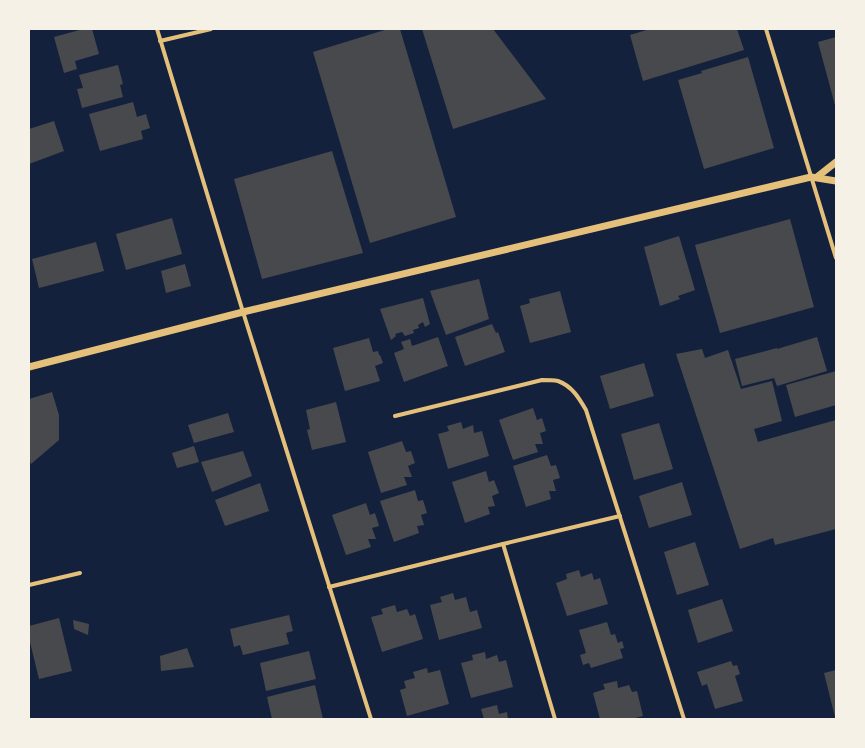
<svg xmlns="http://www.w3.org/2000/svg" width="865" height="748" viewBox="0 0 865 748" font-family="Helvetica,sans-serif">
<style>
.building{fill:#48494c}
.lines{fill:none;stroke-linecap:round;stroke-linejoin:round}
.minor{stroke:#e5c07b;stroke-width:4}
.tertiary{stroke:#e5c07b;stroke-width:7}
</style>
<rect width="100%" height="100%" fill="#14213d"/>
<g class="building">
<polygon points="83,29 92,29 99,54 75,61 77,69 64,73 54,37"/>
<polygon points="388,29 400,29 456,217 370,243 313,52"/>
<polygon points="422,29 493,29 546,99 453,129"/>
<polygon points="650,29 737,29 744,50 643,81 630,35"/>
<polygon points="836,37 836,109 818,42"/>
<polygon points="748,57 774,148 704,169 678,80 702,73 701,71"/>
<polygon points="118,65 123,84 120,85 123,97 82,108 77,89 83,88 79,75"/>
<polygon points="133,102 137,117 146,114 150,128 141,131 143,139 100,151 89,114"/>
<polygon points="54,121 64,151 29,164 29,129"/>
<polygon points="332,151 363,253 262,279 234,179"/>
<polygon points="172,218 182,254 126,270 116,234"/>
<polygon points="790,219 814,307 720,333 695,245"/>
<polygon points="679,236 695,290 678,296 680,299 660,306 644,247"/>
<polygon points="96,242 104,271 39,288 32,259"/>
<polygon points="185,264 191,286 166,293 161,271"/>
<polygon points="479,279 489,319 446,335 430,291"/>
<polygon points="560,291 571,332 530,343 520,306 530,303 529,299"/>
<polygon points="423,298 430,324 425,327 423,322 418,325 419,328 413,330 414,333 405,336 402,332 395,334 396,336 391,340 380,309"/>
<polygon points="492,324 496,333 498,332 505,352 465,366 455,337"/>
<polygon points="438,337 448,366 404,382 394,353 404,349 401,342 410,339 412,346"/>
<polygon points="817,337 827,371 777,386 774,378 742,386 735,359 777,348 777,349"/>
<polygon points="369,338 373,352 378,351 379,355 380,355 383,363 375,366 380,381 345,391 333,348"/>
<polygon points="702,349 705,358 728,350 741,389 772,381 782,421 754,429 758,442 836,420 836,529 775,545 773,538 740,549 676,354"/>
<polygon points="644,363 654,396 610,409 600,376"/>
<polygon points="836,371 836,405 795,417 786,385"/>
<polygon points="52,392 59,415 59,440 31,464 29,459 29,399"/>
<polygon points="336,402 346,442 312,450 307,430 310,429 306,410"/>
<polygon points="533,408 537,420 542,418 546,431 540,433 543,444 535,444 538,452 513,460 499,420"/>
<polygon points="228,413 234,432 194,443 188,425"/>
<polygon points="461,422 463,429 473,425 474,433 482,431 489,456 448,469 438,434 449,431 447,426"/>
<polygon points="659,423 673,469 634,480 621,434"/>
<polygon points="402,441 406,452 411,451 415,463 408,466 412,477 404,477 407,485 381,493 368,452"/>
<polygon points="194,446 199,462 177,468 172,453"/>
<polygon points="243,451 252,476 212,492 201,462"/>
<polygon points="547,455 551,466 556,465 560,478 553,480 556,491 549,491 551,499 526,507 513,466"/>
<polygon points="486,471 489,482 494,480 499,493 492,496 495,506 488,507 490,514 465,523 452,482"/>
<polygon points="682,482 692,515 649,528 639,496"/>
<polygon points="260,483 269,511 225,526 215,500"/>
<polygon points="415,490 418,501 423,500 427,513 421,515 424,525 417,526 419,533 394,542 380,501"/>
<polygon points="366,503 370,515 375,513 379,526 372,528 376,539 368,539 371,547 346,555 332,515"/>
<polygon points="695,542 709,585 677,595 664,552"/>
<polygon points="579,570 581,577 592,573 594,580 600,578 608,604 567,616 556,583 567,579 566,574"/>
<polygon points="453,593 455,600 466,597 470,612 477,610 482,628 439,640 430,605 442,602 440,597"/>
<polygon points="722,599 733,631 698,643 688,610"/>
<polygon points="395,605 397,612 407,609 410,616 415,614 423,639 382,652 371,617 383,614 381,609"/>
<polygon points="289,615 293,631 286,633 289,644 243,655 240,645 234,647 230,629"/>
<polygon points="59,618 72,671 39,679 29,638 29,626"/>
<polygon points="73,620 89,624 88,635 74,629"/>
<polygon points="607,622 611,635 615,634 618,643 622,641 624,648 620,649 623,658 591,668 589,663 583,665 580,655 586,653 579,630"/>
<polygon points="187,648 194,667 161,671 160,656"/>
<polygon points="309,651 316,679 266,691 260,663"/>
<polygon points="485,652 486,659 497,655 499,662 506,660 513,687 471,698 461,663 473,660 472,655"/>
<polygon points="731,661 733,666 737,665 740,674 735,676 743,701 715,709 707,684 702,686 697,672"/>
<polygon points="427,668 428,673 440,670 449,704 407,716 400,690 406,688 404,681 415,678 413,672"/>
<polygon points="836,670 836,717 835,717 824,673"/>
<polygon points="617,681 618,688 629,685 632,692 637,691 643,716 631,719 600,719 593,693 605,689 603,684"/>
<polygon points="315,685 323,719 272,719 267,697"/>
<polygon points="497,705 499,714 507,712 508,719 484,719 481,709"/>
</g>
<g class="lines">
<g class="minor">
<polyline points="157,29 243,312 371,719"/>
<polyline points="766,29 836,258"/>
<polyline points="160,41 211,29"/>
<path d="M395,416l147,-36c5,0 11,0 16,1 14,5 21,17 28,29l98,309"/>
<polyline points="503,544 555,719"/>
<polyline points="29,585 80,573"/>
<polyline points="329,587 503,544 620,516"/>
</g>
<g class="tertiary">
<polyline points="817,177 836,162"/>
<polyline points="29,367 243,312 811,177 836,181"/>
</g>
</g>
<rect width="865" height="748" fill="none" stroke="#f6f1e7" stroke-width="60"/>
</svg>
